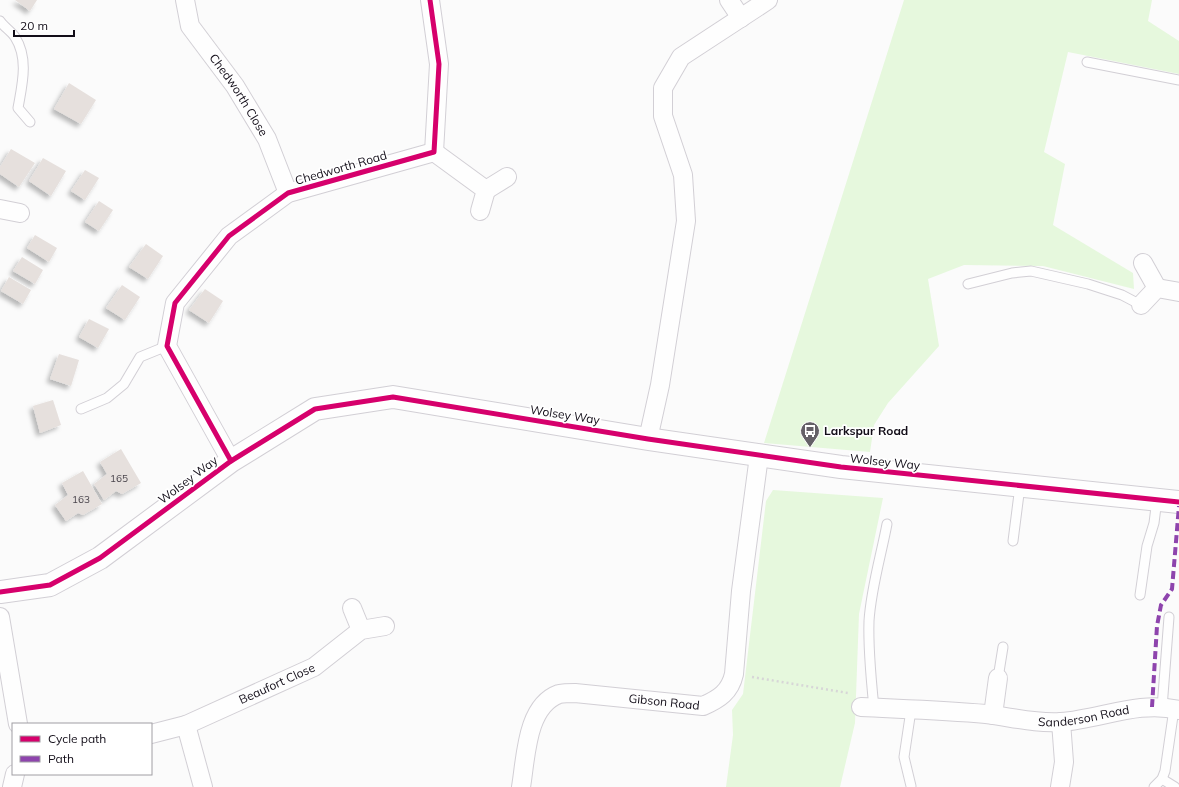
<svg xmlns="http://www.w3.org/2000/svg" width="1179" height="787" viewBox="0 0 1179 787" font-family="Mulish,sans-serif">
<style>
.green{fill:#e6f8dd}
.building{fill:#e6e0dd;filter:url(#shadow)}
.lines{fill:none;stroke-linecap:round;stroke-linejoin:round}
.service-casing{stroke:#d2cfd5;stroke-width:11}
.minor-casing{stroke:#d2cfd5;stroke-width:20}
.tertiary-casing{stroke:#d2cfd5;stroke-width:24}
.path{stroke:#d7d6d7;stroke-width:2.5;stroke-dasharray:2 3;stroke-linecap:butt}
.service{stroke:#fefefe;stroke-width:9}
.minor{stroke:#fefefe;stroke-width:18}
.tertiary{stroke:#fefefe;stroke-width:22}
.quiet{stroke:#8e44ad;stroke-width:4;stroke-dasharray:8 4;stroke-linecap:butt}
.cycleway-casing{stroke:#fff;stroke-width:8}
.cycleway{stroke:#d6006c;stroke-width:5}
.labels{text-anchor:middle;stroke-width:3.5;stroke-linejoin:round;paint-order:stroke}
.number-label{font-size:10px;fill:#4a454c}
.street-label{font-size:12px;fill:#120d18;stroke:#fff}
.poi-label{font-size:12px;font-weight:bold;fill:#120d18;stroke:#fff;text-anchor:start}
</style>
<defs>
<filter id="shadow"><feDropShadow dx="-3.5" dy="3.5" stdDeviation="2" flood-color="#0004"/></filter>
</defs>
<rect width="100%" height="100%" fill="#fbfbfb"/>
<g class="green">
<polygon points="904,0 1152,0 1148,21 1179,41 1179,74 1068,52 1044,152 1065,164 1053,225 1133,273 1134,289 1043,266 964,265 928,279 939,346 888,403 874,425 870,452 764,443"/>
<polygon points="773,490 883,498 859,614 855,723 840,787 726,787 733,735 732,710 743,694 766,501"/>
</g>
<g class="building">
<polygon points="15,0 37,0 30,11"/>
<polygon points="69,83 96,100 81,124 54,109"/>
<polygon points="11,149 35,163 19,187 0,174 0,167"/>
<polygon points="43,158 66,171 51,196 29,181"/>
<polygon points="85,170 99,178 85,200 71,191"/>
<polygon points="99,201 113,210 99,231 85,222"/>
<polygon points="35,235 57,248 49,262 27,248"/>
<polygon points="146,244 163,256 148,279 129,267"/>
<polygon points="22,257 43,270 35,284 13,271"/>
<polygon points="9,277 31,290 23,304 1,291"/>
<polygon points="122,285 140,297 125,320 106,308"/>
<polygon points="205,289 223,301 209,323 189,310"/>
<polygon points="89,319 109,329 98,348 79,337"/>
<polygon points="59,354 79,360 71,386 50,379"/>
<polygon points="53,400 61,425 40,433 33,406"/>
<polygon points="121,449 141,483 122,494 116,491 104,500 94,484 107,474 100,462"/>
<polygon points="83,471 102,504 83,515 78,513 66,521 55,505 68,495 62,483"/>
</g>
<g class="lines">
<g class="service-casing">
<g id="service">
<path d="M0,21c4,6 11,10 15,16 14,22 7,48 3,71l12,14"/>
<polyline points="1087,62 1179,80"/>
<polyline points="968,284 1012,273 1031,271 1088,284 1122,295 1141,305"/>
<polyline points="81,409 107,398 124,384 140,357 167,346"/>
<polyline points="1013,541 1020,486"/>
<polyline points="1140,595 1147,546 1154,523 1157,499"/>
<polyline points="998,678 1003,647"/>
<path d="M874,708c-3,-29 -6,-58 -5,-87 2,-33 12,-65 18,-97"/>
<polyline points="1162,708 1169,617"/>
<polyline points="1162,779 1175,787"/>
<polyline points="911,786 904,757 911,710"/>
<polyline points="1154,787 1162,779 1165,771 1174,709"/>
</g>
</g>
<g class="minor-casing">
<g id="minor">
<path id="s1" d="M185,0l5,26 45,60 32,53 21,54"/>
<polyline points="729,0 741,18"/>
<polyline points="434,152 486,190 480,211"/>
<polyline points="486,190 507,177"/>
<polyline points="0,209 20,213"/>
<polyline points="1143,263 1157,288"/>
<polyline points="1141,305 1157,288 1179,292"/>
<polyline points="648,439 660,385 686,221 683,175 663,116 663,88 681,57 768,0"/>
<polyline points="231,461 167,346 175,303 229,236 288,193 434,152 439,64 430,0"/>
<polyline points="352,608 361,630"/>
<polyline points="0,617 18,724"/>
<path id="s2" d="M861,707c41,2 83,3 125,7 25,3 50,10 75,8 40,-3 78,-22 118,-12"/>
<polyline points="993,715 998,678"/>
<polyline points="186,725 203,787"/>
<path id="s3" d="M151,734l35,-9 128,-58 47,-37 24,-4"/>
<polyline points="12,787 15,774"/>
<path id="s4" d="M521,787c5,-29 5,-81 38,-93 5,-1 11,-1 16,-1l128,13c16,-7 27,-14 31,-32l7,-83 18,-135"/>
<polyline points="1060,787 1064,762 1061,722"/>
</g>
</g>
<g class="tertiary-casing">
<polyline id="tertiary" points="0,592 50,585 100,558 231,461 315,409 393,397 648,439 841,467 1179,502"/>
</g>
<polyline class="path" points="752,677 848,693"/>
<use href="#service" class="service"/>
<use href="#minor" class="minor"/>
<use href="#tertiary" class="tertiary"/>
<polyline class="quiet" points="1152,707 1157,626 1161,605 1172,589 1179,506"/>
<g class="cycleway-casing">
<g id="cycleway">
<polyline points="231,461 167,346 175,303 229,236 288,193 434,152 439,64 430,0"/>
<polyline points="0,592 50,585 100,558 231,461 315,409 393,397 648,439 841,467 1179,502"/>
</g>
</g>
<use href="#cycleway" class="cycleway"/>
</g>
<defs>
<g id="bus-pin" transform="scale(1)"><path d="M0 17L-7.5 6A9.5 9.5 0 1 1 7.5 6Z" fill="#646067" stroke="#fff"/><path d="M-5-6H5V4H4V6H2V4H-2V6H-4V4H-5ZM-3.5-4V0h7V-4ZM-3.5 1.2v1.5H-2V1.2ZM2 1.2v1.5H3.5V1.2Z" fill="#fff"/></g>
</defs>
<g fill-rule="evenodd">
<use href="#bus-pin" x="810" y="431"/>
</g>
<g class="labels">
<g class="number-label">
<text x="119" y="482">165</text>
<text x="81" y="503">163</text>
</g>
<g class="street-label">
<text dy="4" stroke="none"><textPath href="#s1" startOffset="111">Chedworth Close</textPath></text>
<text transform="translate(341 168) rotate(-16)" y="4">Chedworth Road</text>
<text transform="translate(565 415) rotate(9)" y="4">Wolsey Way</text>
<text transform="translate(885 462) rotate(6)" y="4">Wolsey Way</text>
<text transform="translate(188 480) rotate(-37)" y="4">Wolsey Way</text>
<text dy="4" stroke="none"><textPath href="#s3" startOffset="136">Beaufort Close</textPath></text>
<text dy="4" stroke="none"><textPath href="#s4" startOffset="211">Gibson Road</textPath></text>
<text dy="4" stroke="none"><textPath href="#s2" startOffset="224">Sanderson Road</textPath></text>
</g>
<g class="poi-label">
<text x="824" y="435">Larkspur Road</text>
</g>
</g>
<rect x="12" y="723" width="140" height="52" fill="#ffffff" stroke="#a09ea3"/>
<rect x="20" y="736" width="20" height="6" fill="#d6006c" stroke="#a09ea3"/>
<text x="48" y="743" font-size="12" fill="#120d18">Cycle path</text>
<rect x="20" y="756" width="20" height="6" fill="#8e44ad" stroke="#a09ea3"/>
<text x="48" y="763" font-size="12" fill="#120d18">Path</text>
<path d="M14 30v6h60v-6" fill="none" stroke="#120d18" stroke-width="2"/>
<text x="20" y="30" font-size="12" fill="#120d18" stroke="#ffffff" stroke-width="3" paint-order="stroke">20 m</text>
</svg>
